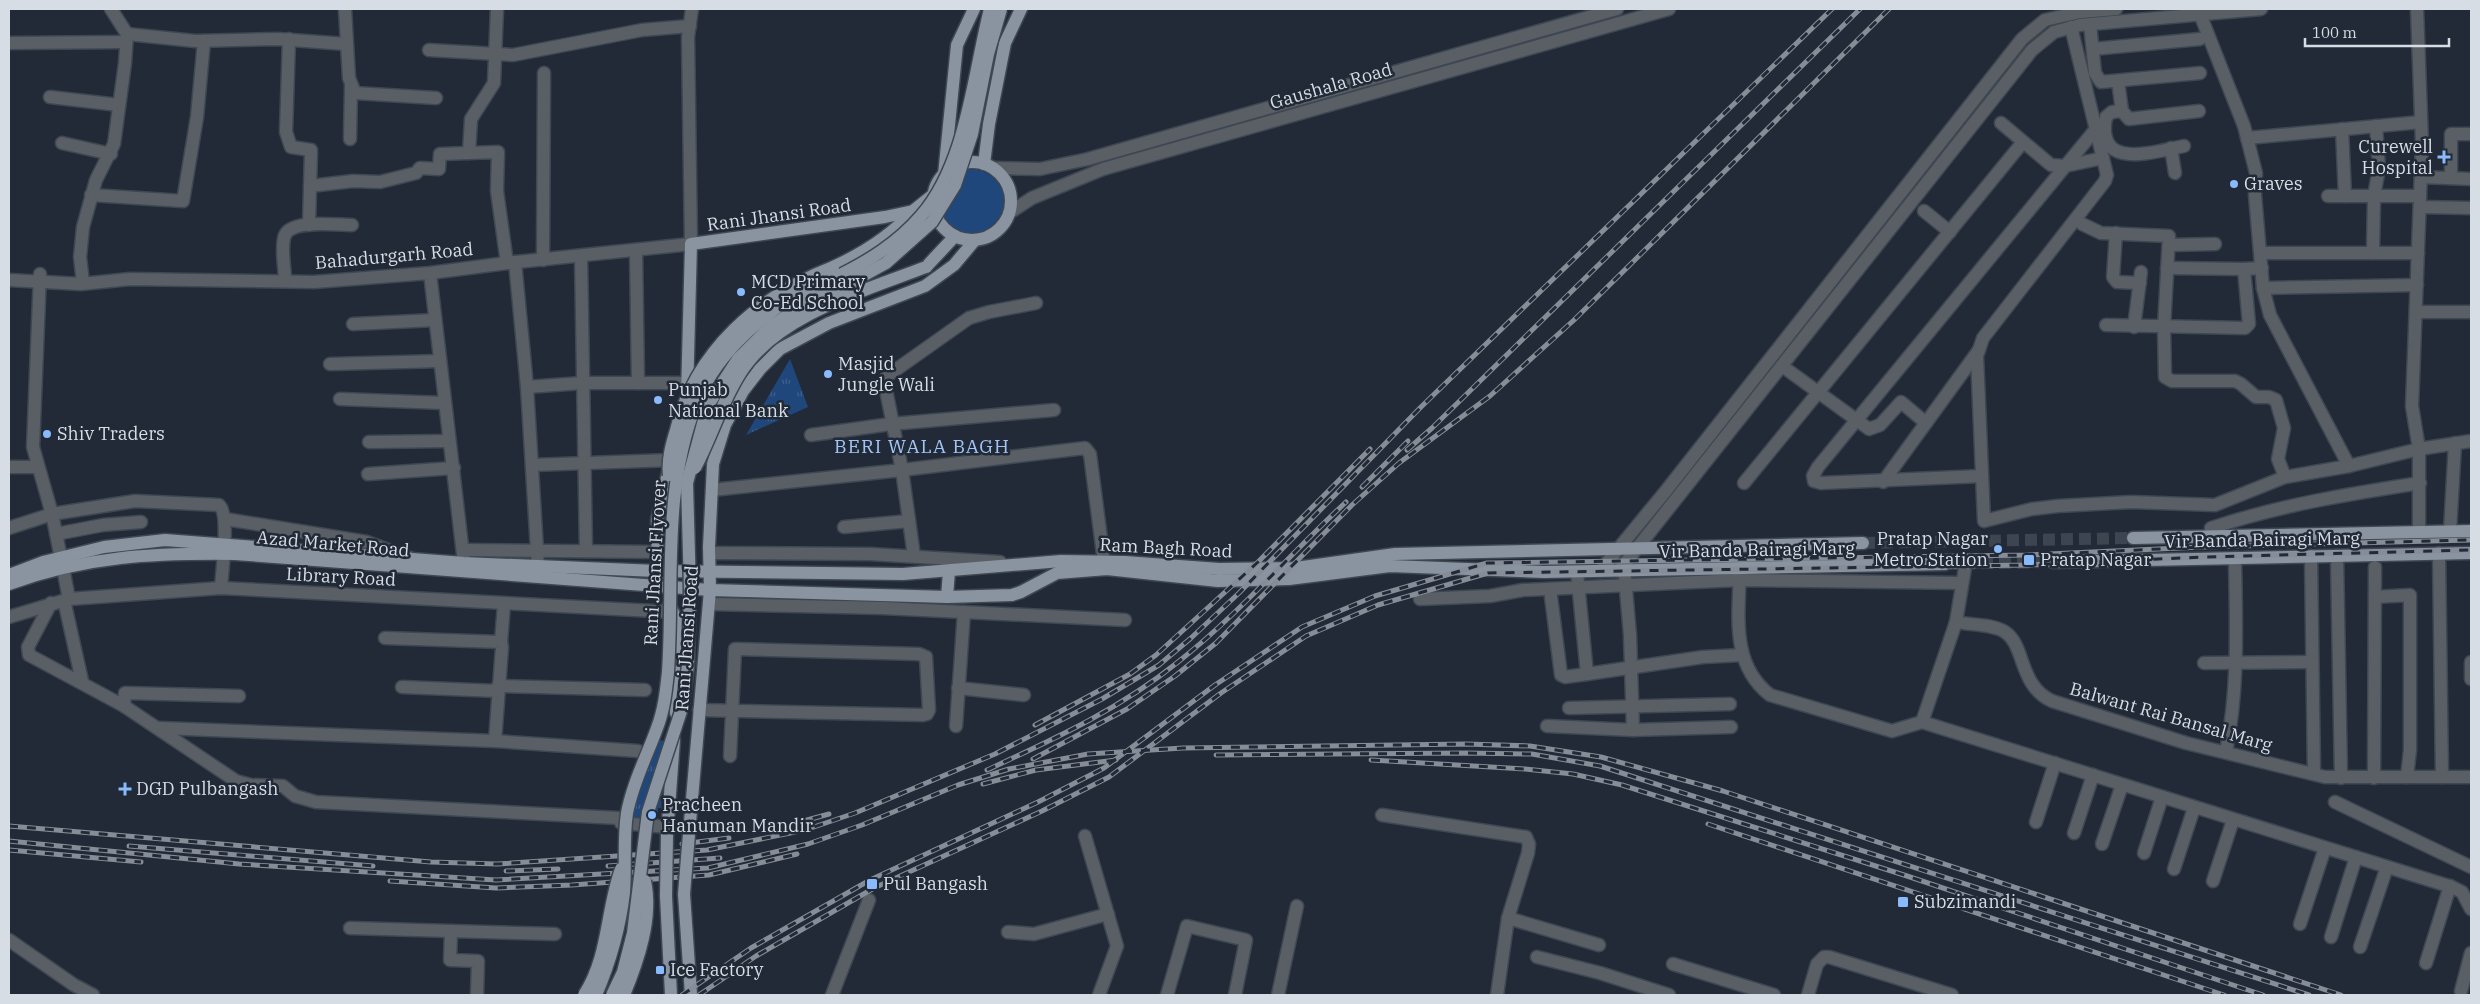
<svg xmlns="http://www.w3.org/2000/svg" width="2480" height="1004" viewBox="0 0 2480 1004" font-family="'IBM Plex Serif',serif">
<style>
.green{fill:#1f477b}
.park{fill:url(#park-tufts)}
.lines{fill:none;stroke-linecap:round;stroke-linejoin:round}
.major-tunnel{stroke:#3c4550;stroke-width:12;stroke-dasharray:12 6;stroke-linecap:butt}
.minor-casing{stroke:#3e4752;stroke-width:15}
.major-casing{stroke:#3e4752;stroke-width:15}
.minor{stroke:#5a5f65;stroke-width:12}
.major{stroke:#8a93a0;stroke-width:12}
.rail-casing{stroke:#868d97;stroke-width:5}
.rail{stroke:#212a36;stroke-width:3;stroke-dasharray:9;stroke-linecap:butt}
.major-bridge-casing{stroke:#3e4752;stroke-width:15;stroke-linecap:butt}
.major-bridge{stroke:#8a93a0;stroke-width:12}
.poi-dot{fill:#89bafc;stroke:#212a36;stroke-width:2}
.labels{text-anchor:middle;stroke-width:5;stroke-linejoin:round;paint-order:stroke}
.street-label{font-size:18px;fill:#d7dde5;stroke:#212a36}
.poi-label{font-size:18px;fill:#d7dde5;stroke:#212a36;text-anchor:start}
.neighbourhood-label{font-size:19px;letter-spacing:1px;fill:#a0c4f5;stroke:#212a36}
</style>
<defs>
<pattern id="park-tufts" width="24" height="20" patternUnits="userSpaceOnUse" patternTransform="scale(1.25)"><rect width="24" height="20" fill="#1f477b"/><path d="M3 7l-1-3M5 7V3M7 7l1-3M15 17l-1-3M17 17v-4M19 17l1-3" fill="none" stroke="#3f618e"/></pattern>
</defs>
<rect width="100%" height="100%" fill="#212a36"/>
<path class="green" d="M969,169c11,0 21,4 28,12 29,36 -34,80 -56,30l23,-41z"/>
<g class="park">
<polygon points="790,359 808,407 746,435"/>
<path d="M649,739l18,2 -6,67h-3v4l-15,-1 -1,7 -22,-1c3,-27 17,-53 29,-78z"/>
</g>
<g class="lines">
<g class="major-tunnel">
<polyline points="1863,543 2133,538"/>
<polyline points="1945,564 2053,562"/>
</g>
<g class="minor-casing">
<g id="minor">
<polyline points="345,9 349,78 355,93 436,98"/>
<polyline points="497,9 494,83 471,119 469,153 498,152 497,191 507,263"/>
<polyline points="2417,9 2422,144 2412,406 2419,449 2419,532"/>
<polyline points="2200,14 2244,126 2256,173 2255,195 2263,288 2270,315 2349,466"/>
<polyline points="2090,24 2095,73 2101,82 2200,73"/>
<polyline points="2071,27 2107,175 2105,181 1983,338 1977,356 1984,521 2032,509 2058,506 2131,502 2215,505 2285,477 2349,466 2419,449 2471,441"/>
<polyline points="127,34 195,41 278,39 346,44"/>
<polyline points="289,39 286,132 291,147 311,150 309,225"/>
<polyline points="9,43 126,42"/>
<polyline points="2093,49 2200,39"/>
<polyline points="429,50 513,55 642,30 690,26"/>
<polyline points="2118,81 2122,111 2129,119 2199,111"/>
<polyline points="50,97 119,105"/>
<path d="M2122,111l-10,1 -6,5c-10,54 46,35 78,29"/>
<polyline points="2001,123 2051,165 2065,166 2103,158"/>
<polyline points="2342,129 2345,196"/>
<polyline points="2247,138 2421,122"/>
<polyline points="350,139 351,86"/>
<polyline points="62,143 111,154"/>
<polyline points="2171,148 2175,173"/>
<polyline points="993,168 1040,169 1088,159 1617,9"/>
<polyline points="2421,177 2471,179"/>
<polyline points="2451,178 2451,134 2471,134"/>
<polyline points="310,186 353,181 380,182 416,173 420,168 439,169 440,154 469,153"/>
<polyline points="91,195 183,201 197,117 204,41"/>
<polyline points="2328,196 2420,196"/>
<polyline points="2420,207 2471,208"/>
<polyline points="1924,211 1950,232"/>
<polyline points="1009,213 1032,198 1103,169 1669,9"/>
<polyline points="2082,224 2101,233 2169,236 2164,328 2165,377 2172,381 2235,381 2241,384 2256,397 2269,397 2276,400 2284,428 2278,459 2285,477"/>
<polyline points="2116,233 2113,277 2117,282 2140,283"/>
<polyline points="2169,245 2215,244"/>
<polyline points="636,250 638,383"/>
<polyline points="2261,253 2418,253"/>
<polyline points="2373,253 2374,196 2379,168 2376,126"/>
<polyline points="581,256 586,551"/>
<polyline points="543,260 544,73"/>
<polyline points="515,262 527,387 538,566"/>
<polyline points="2167,268 2244,269"/>
<polyline points="430,273 464,563"/>
<polyline points="40,274 33,447 52,514 61,558"/>
<polyline points="9,280 81,284 130,279 314,282 430,273 507,263 691,244 688,37 692,9"/>
<path d="M285,281c0,-13 -4,-29 -1,-43 4,-20 52,-13 68,-13"/>
<polyline points="83,283 80,257 83,227 96,180 114,144 125,63 127,34 111,9"/>
<polyline points="2263,288 2417,285"/>
<polyline points="2416,312 2471,312"/>
<polyline points="353,324 435,320"/>
<polyline points="2106,325 2245,328 2249,324 2244,269 2262,268"/>
<polyline points="2134,327 2141,272"/>
<polyline points="330,364 440,361"/>
<polyline points="1782,366 1869,429 1880,425 1901,402 1926,423"/>
<polyline points="527,387 582,383 688,383"/>
<polyline points="340,399 444,403"/>
<polyline points="811,435 891,424 1054,410"/>
<polyline points="369,442 449,441"/>
<polyline points="532,465 671,460"/>
<polyline points="9,467 38,467"/>
<polyline points="368,474 454,468"/>
<polyline points="1982,476 1821,483 1814,481 1813,476 1818,467 2095,130"/>
<polyline points="1883,482 1979,350"/>
<polyline points="1744,483 2023,142"/>
<polyline points="712,490 902,470 1085,448 1090,454 1104,562"/>
<polyline points="225,519 367,542 410,558"/>
<polyline points="844,527 909,521"/>
<path d="M9,528l43,-14 83,-13 84,4c11,9 3,66 2,83"/>
<path d="M2211,528c69,-23 138,-34 209,-45"/>
<polyline points="2450,531 2455,443"/>
<polyline points="56,534 103,525 141,522"/>
<polyline points="464,550 657,552"/>
<polyline points="710,553 870,554 1000,562"/>
<polyline points="2439,553 2442,777"/>
<polyline points="914,556 902,470 885,385 887,376 969,318 989,312 1036,303"/>
<polyline points="2311,556 2314,773"/>
<polyline points="2337,556 2341,778"/>
<polyline points="63,568 69,599"/>
<path d="M1740,568c-1,46 -10,96 30,127l122,36 30,-9 530,165 10,5 9,17"/>
<path d="M1965,568l-9,54c14,3 37,2 49,10 21,14 13,53 47,69l134,42 139,34h146"/>
<polyline points="1600,571 1665,492 2022,39 2045,20 2080,12 2116,9"/>
<polyline points="1619,571 2032,50 2054,32 2080,25 2261,9"/>
<polyline points="1625,578 1630,635 1633,730"/>
<polyline points="1550,589 1561,675 1565,677 1587,674 1577,572"/>
<polyline points="2375,597 2410,595 2410,750 2407,777"/>
<polyline points="1420,599 1490,596 1523,590 1739,580 1962,583"/>
<polyline points="64,600 82,681"/>
<polyline points="51,603 28,647 29,655 124,706 236,781 251,785 283,786 295,796 316,802 618,818 621,823 668,827"/>
<polyline points="709,604 883,608 1125,620"/>
<polyline points="9,617 69,599 221,588 673,612"/>
<polyline points="385,638 501,642 502,647 495,741"/>
<polyline points="501,642 504,604"/>
<polyline points="2471,662 2471,679"/>
<polyline points="2204,663 2312,662"/>
<polyline points="1587,674 1703,657 1742,655"/>
<polyline points="498,686 645,690"/>
<polyline points="402,687 498,691"/>
<polyline points="958,688 1024,695"/>
<polyline points="124,706 125,693 239,696"/>
<polyline points="1569,708 1730,704"/>
<polyline points="699,710 923,715 927,714 929,710 926,657 919,654 735,649 730,756"/>
<polyline points="1922,722 1956,622"/>
<polyline points="956,726 964,612"/>
<polyline points="1547,726 1633,730 1731,727"/>
<polyline points="160,728 495,741 638,751"/>
<path d="M2226,752c13,-66 10,-127 9,-194"/>
<polyline points="2374,778 2375,567"/>
<polyline points="2335,802 2471,867"/>
<polyline points="1382,815 1526,837 1529,844 1528,853 1508,918 1497,995"/>
<polyline points="2036,822 2055,763"/>
<polyline points="2074,833 2093,775"/>
<polyline points="1085,836 1117,946 1099,995"/>
<polyline points="2102,844 2122,785"/>
<polyline points="2144,853 2162,797"/>
<polyline points="2174,869 2194,808"/>
<polyline points="2213,881 2233,820"/>
<polyline points="1508,918 1599,945"/>
<polyline points="2300,924 2325,848"/>
<polyline points="350,928 451,931"/>
<polyline points="1008,932 1034,934 1108,914"/>
<polyline points="2331,937 2356,857"/>
<polyline points="9,940 74,985 93,995"/>
<polyline points="2360,947 2387,867"/>
<polyline points="1537,957 1600,973 1669,995"/>
<polyline points="2426,963 2450,886"/>
<polyline points="1673,964 1774,995"/>
<polyline points="2461,991 2471,953"/>
<polyline points="477,995 478,961 450,960 451,931 555,934"/>
<polyline points="832,995 869,900"/>
<polyline points="1167,995 1187,926 1246,940 1235,995"/>
<polyline points="1278,995 1297,906"/>
<polyline points="1808,995 1817,964 1824,957 1829,957 1952,995"/>
</g>
</g>
<g class="major-casing">
<g id="major">
<circle cx="972" cy="201" r="39"/>
<polyline points="984,164 989,124 1005,43 1021,9"/>
<polyline points="944,175 957,45 974,9"/>
<path d="M833,267c31,-14 58,-31 80,-56"/>
<polyline points="926,267 955,236"/>
<polyline points="687,396 691,244 885,217 913,211 933,195"/>
<polyline points="2133,538 2471,531"/>
<polyline points="2053,562 2471,553"/>
<polyline points="9,575 43,562 104,547 165,540 464,563 657,571 903,574 1061,561 1125,562 1219,569 1296,568 1395,554 1863,543"/>
<polyline points="658,578 657,520 670,464"/>
<path d="M9,584c78,-28 144,-31 226,-30l475,36 237,7 65,-2 9,-3 36,-19 50,-4 111,12 71,-2 101,-13 154,6 401,-8"/>
<polyline points="947,597 949,571"/>
<polyline points="669,605 678,622 676,713"/>
<polyline points="689,834 710,590 709,547 713,464 725,425 743,391 760,369 780,349 829,323 925,286 954,265 975,240"/>
<polyline points="667,835 674,740"/>
<polyline points="684,894 691,995"/>
<polyline points="666,896 671,995"/>
</g>
</g>
<use href="#minor" class="minor"/>
<use href="#major" class="major"/>
<g class="rail-casing">
<g id="rail">
<polyline points="1407,450 1432,428 1860,9"/>
<polyline points="1362,487 1408,441"/>
<polyline points="1035,725 1130,674 1156,655 1258,562 1370,449"/>
<polyline points="1216,755 1465,753 1532,754 1600,766 2309,995"/>
<polyline points="1033,759 1127,709 1175,676 1216,643 1352,505 1399,463 1490,396 1574,320 1889,9"/>
<polyline points="1371,760 1525,769 1573,774 1622,785 1907,876 2263,995"/>
<path d="M987,770c67,-31 133,-61 191,-108 61,-48 112,-108 168,-160"/>
<polyline points="983,784 1036,770 1116,760"/>
<polyline points="1708,824 2224,995"/>
<polyline points="9,826 431,862 497,864 707,850 805,830 855,813 995,754 1102,699 1159,665 1191,638 1239,593 1421,407 1832,9"/>
<polyline points="778,828 829,814"/>
<polyline points="9,841 239,864 496,880 708,868 808,844 862,825 958,785 1009,769 1088,754 1183,748 1466,744 1530,746 1601,757 1723,791 2341,995"/>
<polyline points="682,844 729,838"/>
<polyline points="129,846 373,866"/>
<polyline points="9,850 141,862"/>
<polyline points="608,866 720,858"/>
<polyline points="506,871 558,869"/>
<polyline points="390,881 496,888 572,885 709,875 797,854"/>
<polyline points="682,995 751,948 870,880 1038,802 1104,768 1215,685 1302,627 1375,596 1487,563 2028,555 2202,547 2471,540"/>
<polyline points="699,995 756,956 874,888 1042,811 1109,777 1221,693 1306,636 1378,605 1488,573 2029,565 2203,557 2471,550"/>
</g>
</g>
<use href="#rail" class="rail"/>
<g class="major-bridge-casing">
<g id="major-bridge">
<path d="M695,468c17,-32 26,-65 46,-96 36,-57 125,-82 185,-105"/>
<path d="M669,475c-2,-15 3,-32 7,-45 19,-79 84,-135 157,-163"/>
<polyline points="684,894 689,834"/>
<polyline points="666,896 667,835"/>
<path d="M584,995c25,-38 22,-85 37,-126"/>
<path d="M596,995c14,-33 24,-67 28,-103 2,-26 -1,-53 3,-79 6,-31 20,-57 30,-85 7,-18 9,-37 11,-56 6,-90 -6,-181 28,-268 17,-44 58,-83 97,-107 13,-7 28,-12 41,-19 33,-16 63,-34 87,-62 46,-53 52,-141 69,-207"/>
<polyline points="612,995 623,972 633,933 648,812 683,705 688,665 690,590 687,483 708,405 738,359 770,327 801,306 839,289 886,263 932,222 955,185 972,134 988,54 1001,9"/>
<path d="M624,995c14,-34 29,-77 21,-114"/>
</g>
</g>
<use href="#major-bridge" class="major-bridge"/>
</g>
<g class="poi-dot">
<path d="M2441.5 149.5h5v5h5v5h-5v5h-5v-5h-5v-5h5z"/>
<circle cx="2234" cy="184" r="5"/>
<circle cx="741" cy="292" r="5"/>
<circle cx="828" cy="374" r="5"/>
<circle cx="658" cy="400" r="5"/>
<circle cx="47" cy="434" r="5"/>
<circle cx="1998" cy="549" r="5"/>
<rect x="2023" y="554" width="12" height="12" rx="2.5"/>
<path d="M122.5 781.5h5v5h5v5h-5v5h-5v-5h-5v-5h5z"/>
<circle cx="652" cy="815" r="5"/>
<rect x="866" y="878" width="12" height="12" rx="2.5"/>
<rect x="1897" y="896" width="12" height="12" rx="2.5"/>
<rect x="655" y="965" width="10" height="10" rx="2.5"/>
</g>
<g class="labels">
<g class="street-label">
<text transform="translate(1331 86) rotate(-16)" y="6">Gaushala Road</text>
<text transform="translate(779 215) rotate(-8)" y="6">Rani Jhansi Road</text>
<text transform="translate(394 256) rotate(-5)" y="6">Bahadurgarh Road</text>
<text transform="translate(2262 540) rotate(-1)" y="6">Vir Banda Bairagi Marg</text>
<text transform="translate(333 544) rotate(5)" y="6">Azad Market Road</text>
<text transform="translate(1166 548) rotate(3)" y="6">Ram Bagh Road</text>
<text transform="translate(1757 550) rotate(-1)" y="6">Vir Banda Bairagi Marg</text>
<text transform="translate(655 563) rotate(-87)" y="6">Rani Jhansi Flyover</text>
<text transform="translate(341 577) rotate(3)" y="6">Library Road</text>
<text transform="translate(687 638) rotate(-86)" y="6">Rani Jhansi Road</text>
<text transform="translate(2171 717) rotate(16)" y="6">Balwant Rai Bansal Marg</text>
</g>
<g class="poi-label">
<text x="2433" y="153" text-anchor="end">Curewell<tspan x="2433" dy="21">Hospital</tspan></text>
<text x="2244" y="190">Graves</text>
<text x="751" y="288">MCD Primary<tspan x="751" dy="21">Co-Ed School</tspan></text>
<text x="838" y="370">Masjid<tspan x="838" dy="21">Jungle Wali</tspan></text>
<text x="668" y="396">Punjab<tspan x="668" dy="21">National Bank</tspan></text>
<text x="57" y="440">Shiv Traders</text>
<text x="1988" y="545" text-anchor="end">Pratap Nagar<tspan x="1988" dy="21">Metro Station</tspan></text>
<text x="2040" y="566">Pratap Nagar</text>
<text x="136" y="795">DGD Pulbangash</text>
<text x="662" y="811">Pracheen<tspan x="662" dy="21">Hanuman Mandir</tspan></text>
<text x="883" y="890">Pul Bangash</text>
<text x="1914" y="908">Subzimandi</text>
<text x="670" y="976">Ice Factory</text>
</g>
<g class="neighbourhood-label">
<text x="922" y="453">BERI WALA BAGH</text>
</g>
</g>
<rect width="2480" height="1004" fill="none" stroke="#d7dde5" stroke-width="20"/>
<path d="M2305 38v8h144v-8" fill="none" stroke="#d7dde5" stroke-width="2.5"/>
<text x="2312" y="38" font-size="15" fill="#d7dde5" stroke="#212a36" stroke-width="4" paint-order="stroke">100 m</text>
</svg>
